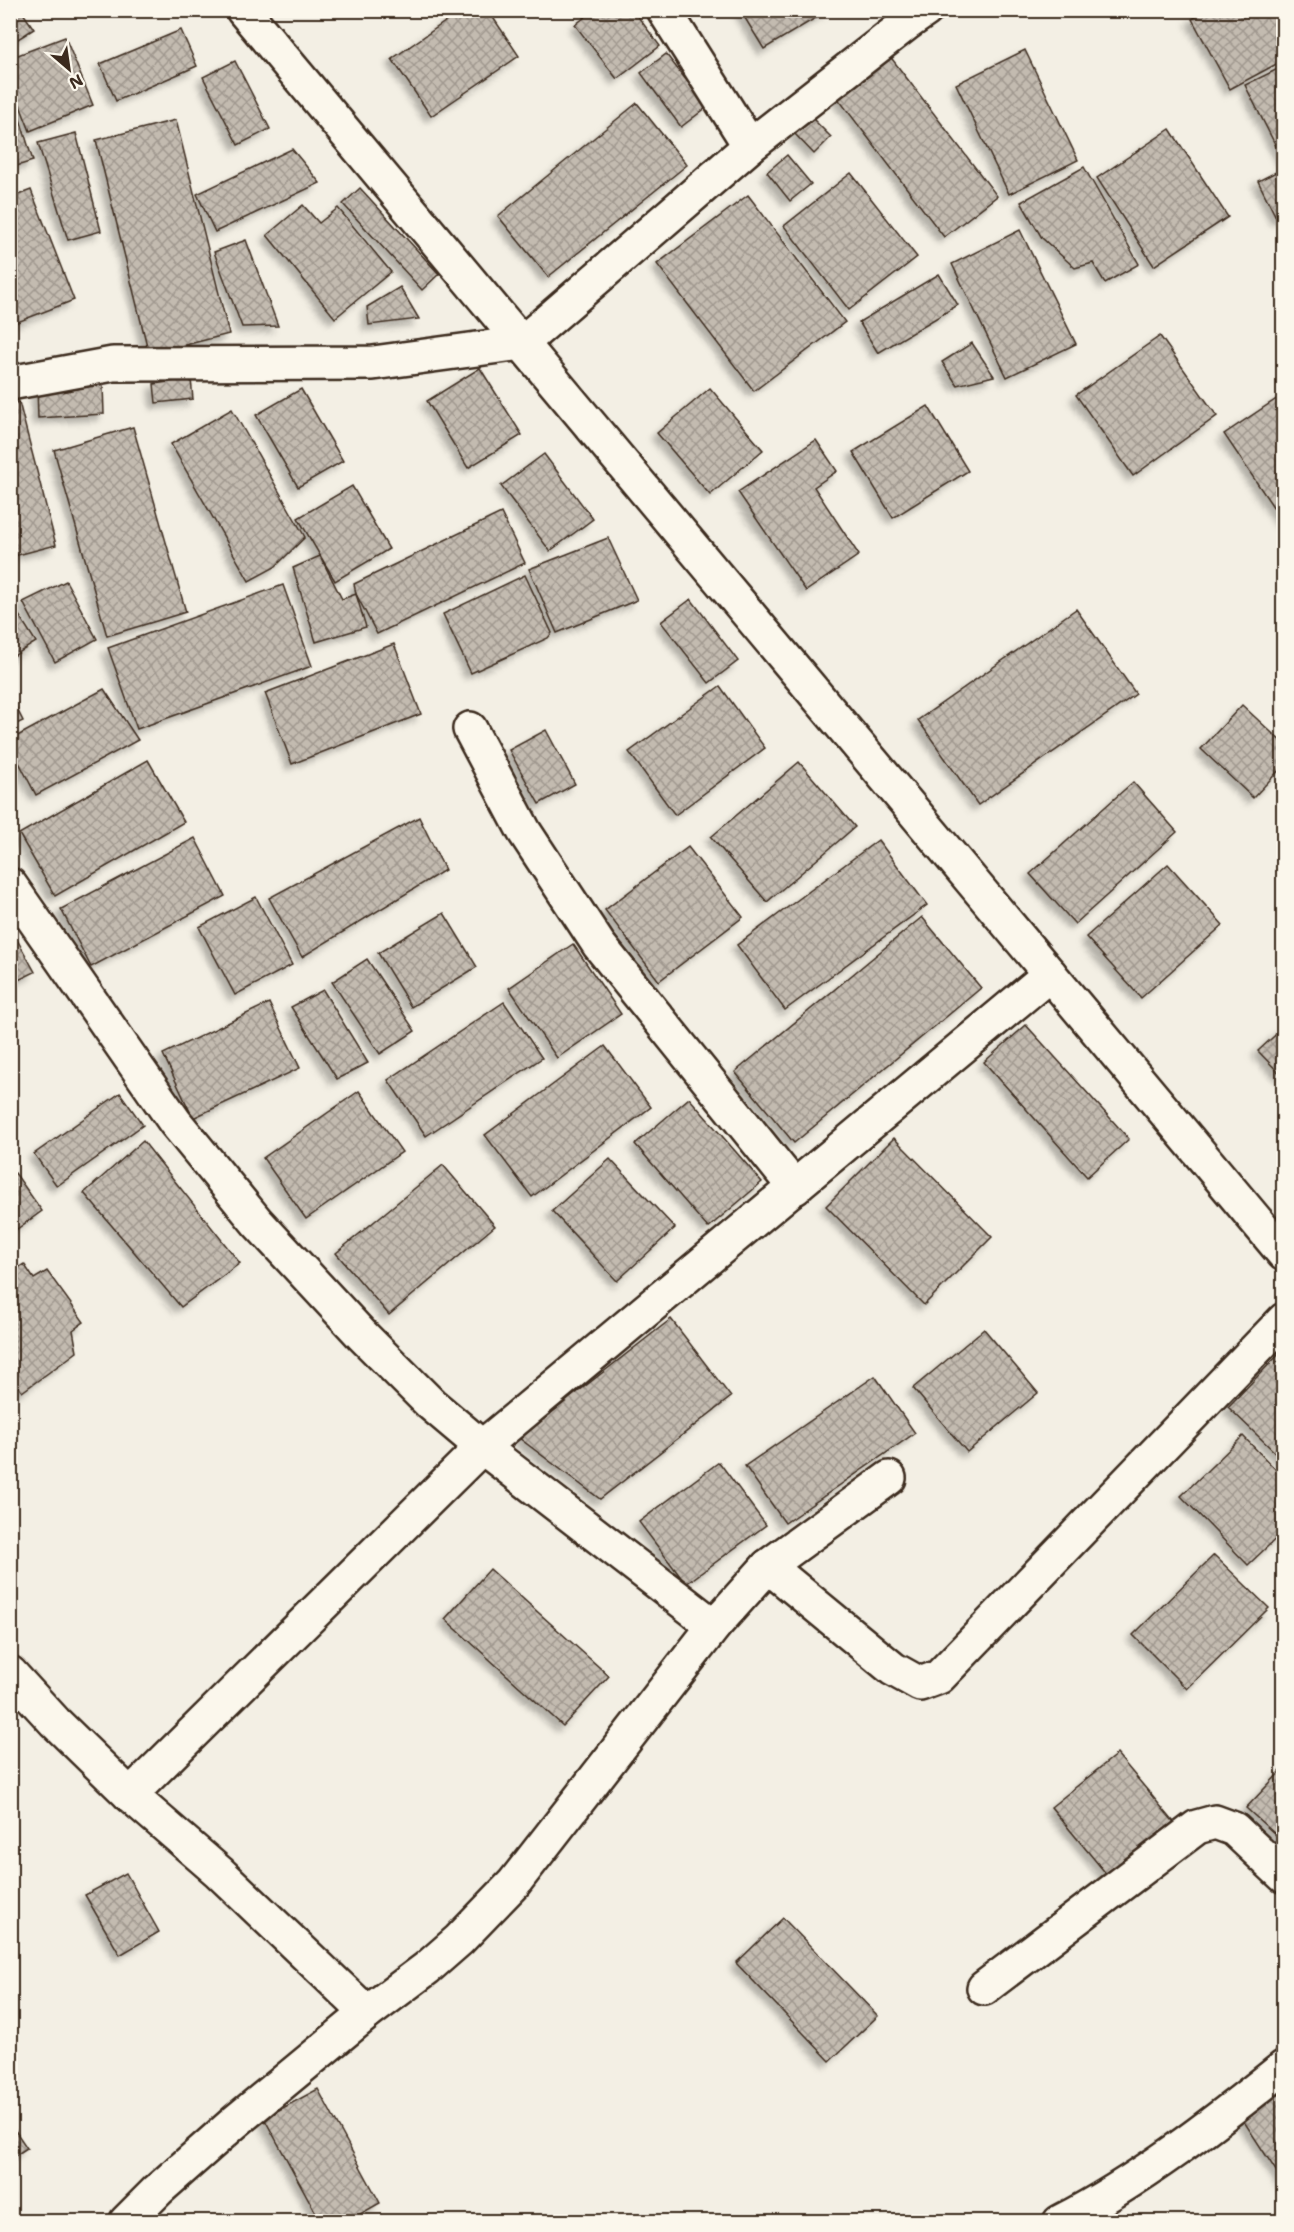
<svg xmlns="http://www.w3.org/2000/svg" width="1294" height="2232" viewBox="0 0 1294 2232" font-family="'Shantell Sans',sans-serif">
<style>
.building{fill:url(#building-cross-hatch);stroke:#3b2a1e;stroke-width:1.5;filter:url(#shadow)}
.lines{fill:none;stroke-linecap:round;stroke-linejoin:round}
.minor-casing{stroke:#3b2a1e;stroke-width:38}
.minor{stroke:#fbf7ec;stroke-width:33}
</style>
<defs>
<pattern id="building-cross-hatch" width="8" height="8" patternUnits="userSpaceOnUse" patternTransform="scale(1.5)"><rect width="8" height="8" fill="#c3bbb0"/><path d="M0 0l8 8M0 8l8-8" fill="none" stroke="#a0988f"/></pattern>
<filter id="shadow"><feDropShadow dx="-5.5" dy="5.5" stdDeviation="3" flood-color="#0004"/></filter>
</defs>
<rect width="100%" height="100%" fill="#f3efe4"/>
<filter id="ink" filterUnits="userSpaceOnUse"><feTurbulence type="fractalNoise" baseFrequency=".0167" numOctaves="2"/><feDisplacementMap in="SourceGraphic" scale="12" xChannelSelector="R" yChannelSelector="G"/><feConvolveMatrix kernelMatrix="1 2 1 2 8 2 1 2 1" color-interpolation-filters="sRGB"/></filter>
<g filter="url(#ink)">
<g class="building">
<polygon points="10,10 21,10 34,29 10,44"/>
<polygon points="462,10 488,10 519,56 431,116 392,59"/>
<polygon points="594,10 633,10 660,46 617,79 575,25"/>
<polygon points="740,10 829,10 764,49"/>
<polygon points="1208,10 1284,10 1284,60 1230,89 1192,19"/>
<polygon points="181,30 197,66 116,101 100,64"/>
<polygon points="65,37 93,105 30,131 10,80 10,58"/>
<polygon points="1025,50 1078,160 1009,194 956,84"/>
<polygon points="886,51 997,196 944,237 833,92"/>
<polygon points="666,54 707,107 681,127 641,73"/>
<polygon points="235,61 270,129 238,145 203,77"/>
<polygon points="1284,66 1284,162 1245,85"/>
<polygon points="11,90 33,161 10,168 10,90"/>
<polygon points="637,103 687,165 548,277 498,216"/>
<polygon points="812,118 831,137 814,154 795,134"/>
<polygon points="176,120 229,334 149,354 96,140"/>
<polygon points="1170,129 1228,217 1154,266 1097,178"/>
<polygon points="76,133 101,231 68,240 38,143"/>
<polygon points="292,149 320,183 215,232 197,194"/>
<polygon points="787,155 811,184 790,201 767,172"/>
<polygon points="1084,167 1139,264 1105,283 1093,263 1075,268 1042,238 1021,202"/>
<polygon points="1284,168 1284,216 1277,219 1258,181"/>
<polygon points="851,173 917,257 849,310 784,226"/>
<polygon points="360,188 439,274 422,290 343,204"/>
<polygon points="31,190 74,300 10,325 10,198"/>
<polygon points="748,195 845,322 754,391 657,264"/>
<polygon points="303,205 319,223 338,208 391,272 335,318 267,235"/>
<polygon points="1020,230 1076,344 1007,377 952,264"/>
<polygon points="246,240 278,326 242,327 214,252"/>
<polygon points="939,274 958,305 878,353 859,322"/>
<polygon points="400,287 419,319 369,325 367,307"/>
<polygon points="1160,336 1217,416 1133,476 1076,395"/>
<polygon points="972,343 994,376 957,385 942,362"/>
<polygon points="480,368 522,435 468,468 427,401"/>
<polygon points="191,379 193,399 156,403 154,384"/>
<polygon points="103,384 104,414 38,418 37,388"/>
<polygon points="710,388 763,450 710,495 657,433"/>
<polygon points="301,389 343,461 298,487 256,415"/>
<polygon points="1284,394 1284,523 1224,434"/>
<polygon points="19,402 56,545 10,557 10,404"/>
<polygon points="928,406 968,471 893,518 853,452"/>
<polygon points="232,409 305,537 275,567 249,581 171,444"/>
<polygon points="133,427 186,612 107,636 54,450"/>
<polygon points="816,440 837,471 814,487 859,555 806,591 738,492"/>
<polygon points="544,454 593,519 550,551 501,486"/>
<polygon points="352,486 389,549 335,581 298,518"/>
<polygon points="501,513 525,563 377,634 356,594 354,584"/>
<polygon points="608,538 637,600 557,633 529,569"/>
<polygon points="320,556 342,599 356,594 366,627 316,642 293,568"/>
<polygon points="525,575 552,633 548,638 471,673 443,614"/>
<polygon points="66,581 97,639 55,662 23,602"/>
<polygon points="283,585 312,666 137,729 108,648"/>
<polygon points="691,599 738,661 709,683 661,622"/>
<polygon points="10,601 36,642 12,657 10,656"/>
<polygon points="1076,609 1136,694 978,805 918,720"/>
<polygon points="394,644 421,714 292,764 265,693"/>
<polygon points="720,686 765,748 675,815 629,752"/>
<polygon points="104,689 138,740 36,795 10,745 10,740"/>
<polygon points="10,695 23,721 10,727"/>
<polygon points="1242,705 1284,744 1284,765 1253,798 1201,749"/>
<polygon points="546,730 575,784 539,804 509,750"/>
<polygon points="148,760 184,822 55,896 19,834"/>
<polygon points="799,762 855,827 767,902 711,837"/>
<polygon points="1133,782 1177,832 1075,924 1030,874"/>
<polygon points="419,817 445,870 302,957 269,898"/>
<polygon points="195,838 225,896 91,967 61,909"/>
<polygon points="878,840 927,905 785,1010 737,945"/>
<polygon points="688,847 743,917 659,981 605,910"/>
<polygon points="1168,864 1223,925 1141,998 1086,937"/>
<polygon points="256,897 292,965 235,995 199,927"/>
<polygon points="444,913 477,967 411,1007 378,953"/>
<polygon points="922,917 981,988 794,1143 735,1072"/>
<polygon points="10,927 35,972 10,984"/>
<polygon points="573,944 621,1014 557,1058 509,988"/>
<polygon points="367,959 415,1031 380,1054 332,982"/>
<polygon points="323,990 368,1063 337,1079 291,1007"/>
<polygon points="504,1002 542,1058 426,1136 388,1080"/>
<polygon points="269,1003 300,1068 193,1118 163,1054"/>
<polygon points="1026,1025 1129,1139 1087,1177 984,1062"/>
<polygon points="1284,1027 1284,1078 1258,1051"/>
<polygon points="605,1046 651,1107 532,1197 485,1135"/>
<polygon points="359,1091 402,1152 306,1219 263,1158"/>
<polygon points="120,1093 143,1125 57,1186 34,1154"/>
<polygon points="689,1098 762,1182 708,1228 635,1144"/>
<polygon points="894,1138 992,1237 924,1305 826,1206"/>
<polygon points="143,1141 240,1263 181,1307 84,1193"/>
<polygon points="610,1159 675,1228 617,1281 552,1211"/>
<polygon points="443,1165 495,1226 389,1315 336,1253"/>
<polygon points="15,1173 42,1211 10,1234 10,1177"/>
<polygon points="24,1264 34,1279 47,1271 84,1322 73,1330 77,1352 22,1392 10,1375 10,1273"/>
<polygon points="671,1319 731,1397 600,1499 519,1438"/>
<polygon points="984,1329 1038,1393 967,1452 913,1388"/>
<polygon points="1281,1352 1284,1355 1284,1461 1228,1407"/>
<polygon points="875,1376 915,1433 785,1523 745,1466"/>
<polygon points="1243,1436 1284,1478 1284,1531 1248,1565 1181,1496"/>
<polygon points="719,1462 766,1525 686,1584 639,1522"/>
<polygon points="1214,1555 1269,1608 1187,1689 1133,1635"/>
<polygon points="490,1569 609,1676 563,1726 445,1619"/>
<polygon points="1117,1754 1178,1827 1113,1882 1051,1807"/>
<polygon points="1284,1768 1284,1842 1246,1808"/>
<polygon points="126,1873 159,1932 120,1955 85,1895"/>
<polygon points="783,1918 878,2016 830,2061 736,1963"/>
<polygon points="318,2089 380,2203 346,2222 321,2222 264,2118"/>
<polygon points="1278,2093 1284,2101 1284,2183 1241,2117"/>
<polygon points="10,2123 27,2148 10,2159"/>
</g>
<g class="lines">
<g class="minor-casing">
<g id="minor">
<polyline points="243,10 1284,1254"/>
<polyline points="664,10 750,146"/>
<polyline points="10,383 113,364 373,363 522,343 750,146 906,24 926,10"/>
<polyline points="470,729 524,831 599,945 795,1188"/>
<polyline points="10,885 175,1122 257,1222 362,1335 431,1404 482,1447 714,1626"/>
<polyline points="768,1566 893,1669 920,1684 939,1677 1284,1320"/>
<polyline points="10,1673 55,1722 130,1795 219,1872 367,2013"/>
<polyline points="130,1795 482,1447 1050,974"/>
<polyline points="984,1988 1197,1827 1215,1822 1234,1829 1284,1876"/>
<polyline points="126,2222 158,2190 235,2122 367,2013 427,1968 459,1940 514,1883 714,1626 768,1566 889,1478"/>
<path d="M1060,2222c81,-42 153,-98 224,-155"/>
</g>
</g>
<use href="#minor" class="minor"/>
</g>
</g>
<rect width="1294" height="2232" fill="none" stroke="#fbf7ec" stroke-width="36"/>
<rect x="18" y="18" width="1258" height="2196" fill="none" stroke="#3b2a1e" stroke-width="2" filter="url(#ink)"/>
<g transform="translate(69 69) rotate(151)" stroke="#fbf7ec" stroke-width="4.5" paint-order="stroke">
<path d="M0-4.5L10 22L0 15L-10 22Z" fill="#3b2a1e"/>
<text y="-9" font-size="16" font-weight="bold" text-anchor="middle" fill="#3b2a1e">N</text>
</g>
</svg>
